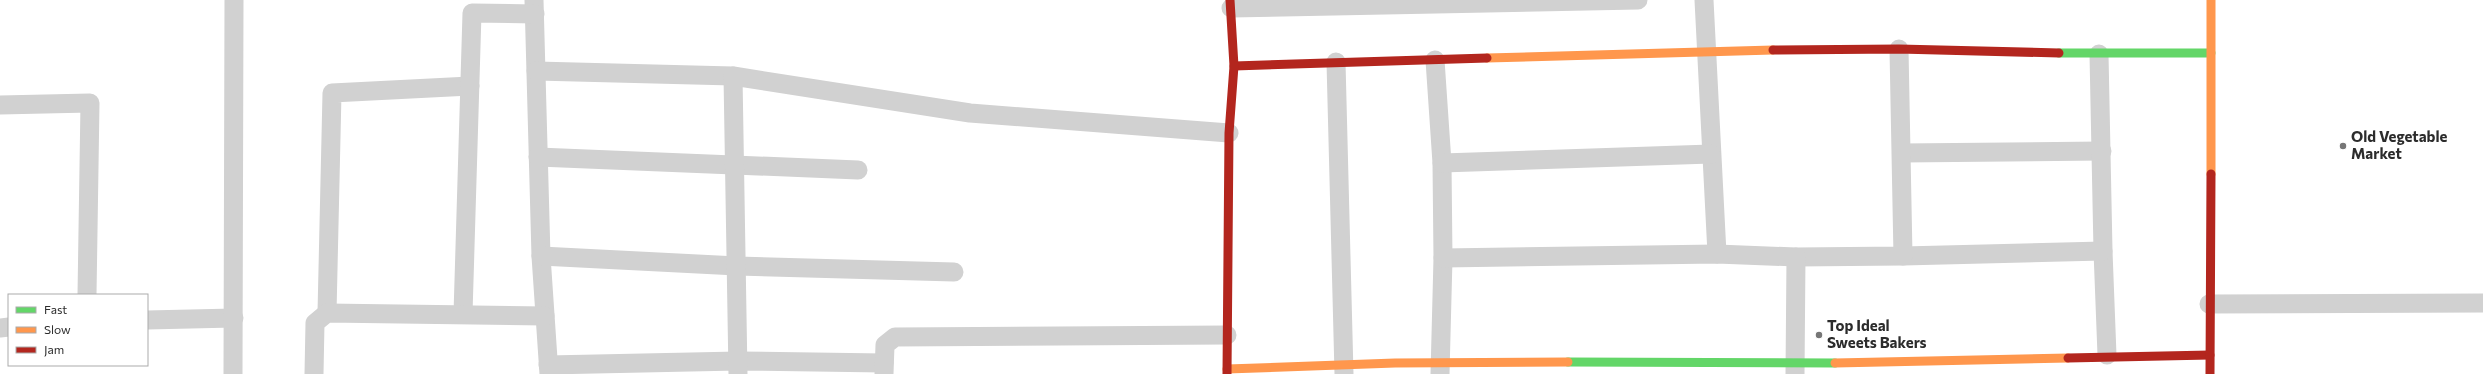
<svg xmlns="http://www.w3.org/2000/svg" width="2483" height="374" viewBox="0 0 2483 374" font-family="Commissioner,sans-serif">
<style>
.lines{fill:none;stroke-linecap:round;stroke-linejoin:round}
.street{stroke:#d1d1d1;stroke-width:19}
.fast{stroke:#63d668;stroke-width:9}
.slow{stroke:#ff974d;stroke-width:9}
.jam{stroke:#b3261e;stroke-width:9}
.poi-dot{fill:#767676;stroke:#fff;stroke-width:1.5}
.labels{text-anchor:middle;stroke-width:4;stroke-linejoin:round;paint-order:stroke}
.poi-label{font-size:15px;font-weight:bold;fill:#2c2c2c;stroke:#fff;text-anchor:start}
</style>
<rect width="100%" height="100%" fill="#fff"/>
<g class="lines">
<g class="street">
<polyline points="534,0 541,256 549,374"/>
<polyline points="1704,0 1717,254"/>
<polyline points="1231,8 1638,0"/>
<polyline points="1435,60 1442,163 1443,258 1440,374"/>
<polyline points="1336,62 1344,374"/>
<polyline points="536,71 733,76"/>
<polyline points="0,105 90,103 87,295"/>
<polyline points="1902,153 2102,151"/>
<polyline points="538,157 858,170"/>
<polyline points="1442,163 1711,154"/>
<polyline points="2103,251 2107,355"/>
<polyline points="541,256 737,266 954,272"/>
<polyline points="1903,256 2103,251 2099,54"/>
<polyline points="1443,258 1717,254 1796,257 1903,256 1899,49"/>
<polyline points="2209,304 2483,303"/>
<polyline points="327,313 332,93 470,86"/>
<polyline points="463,314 472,13 535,14"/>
<polyline points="147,320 234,318"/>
<polyline points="0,328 9,327"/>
<polyline points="548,365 738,361 884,363"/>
<polyline points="233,374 234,0"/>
<polyline points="314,374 315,323 327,313 545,316"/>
<polyline points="738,374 733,76 970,113 1229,133"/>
<polyline points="884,374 885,345 895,337 1227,335"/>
<polyline points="1795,374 1796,257"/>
</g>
<g class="fast">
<polyline points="2059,53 2211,53"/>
<polyline points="1568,362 1835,363"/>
</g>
<g class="slow">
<polyline points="1487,58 1773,50"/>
<polyline points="2211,174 2211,0"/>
<polyline points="1835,363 2068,358"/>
<polyline points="1227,369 1395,363 1568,362"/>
</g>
<g class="jam">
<polyline points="1773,50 1899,49 2059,53"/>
<polyline points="1234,66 1487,58"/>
<polyline points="2068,358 2210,355"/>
<polyline points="1227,374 1229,133 1234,66 1230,0"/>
<polyline points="2210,374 2211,174"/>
</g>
</g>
<g class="poi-dot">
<circle cx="2343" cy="146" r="4"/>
<circle cx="1819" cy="335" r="4"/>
</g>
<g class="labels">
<g class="poi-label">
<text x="2351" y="142">Old Vegetable<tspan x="2351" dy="17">Market</tspan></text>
<text x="1827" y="331">Top Ideal<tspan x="1827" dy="17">Sweets Bakers</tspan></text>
</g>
</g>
<rect x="8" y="294" width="140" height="72" fill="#ffffff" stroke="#ababab"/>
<rect x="16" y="307" width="20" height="6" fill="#63d668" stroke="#ababab"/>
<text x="44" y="314" font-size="12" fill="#2c2c2c">Fast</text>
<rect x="16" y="327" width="20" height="6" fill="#ff974d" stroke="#ababab"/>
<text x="44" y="334" font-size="12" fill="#2c2c2c">Slow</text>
<rect x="16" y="347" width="20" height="6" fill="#b3261e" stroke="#ababab"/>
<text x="44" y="354" font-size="12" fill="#2c2c2c">Jam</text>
</svg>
